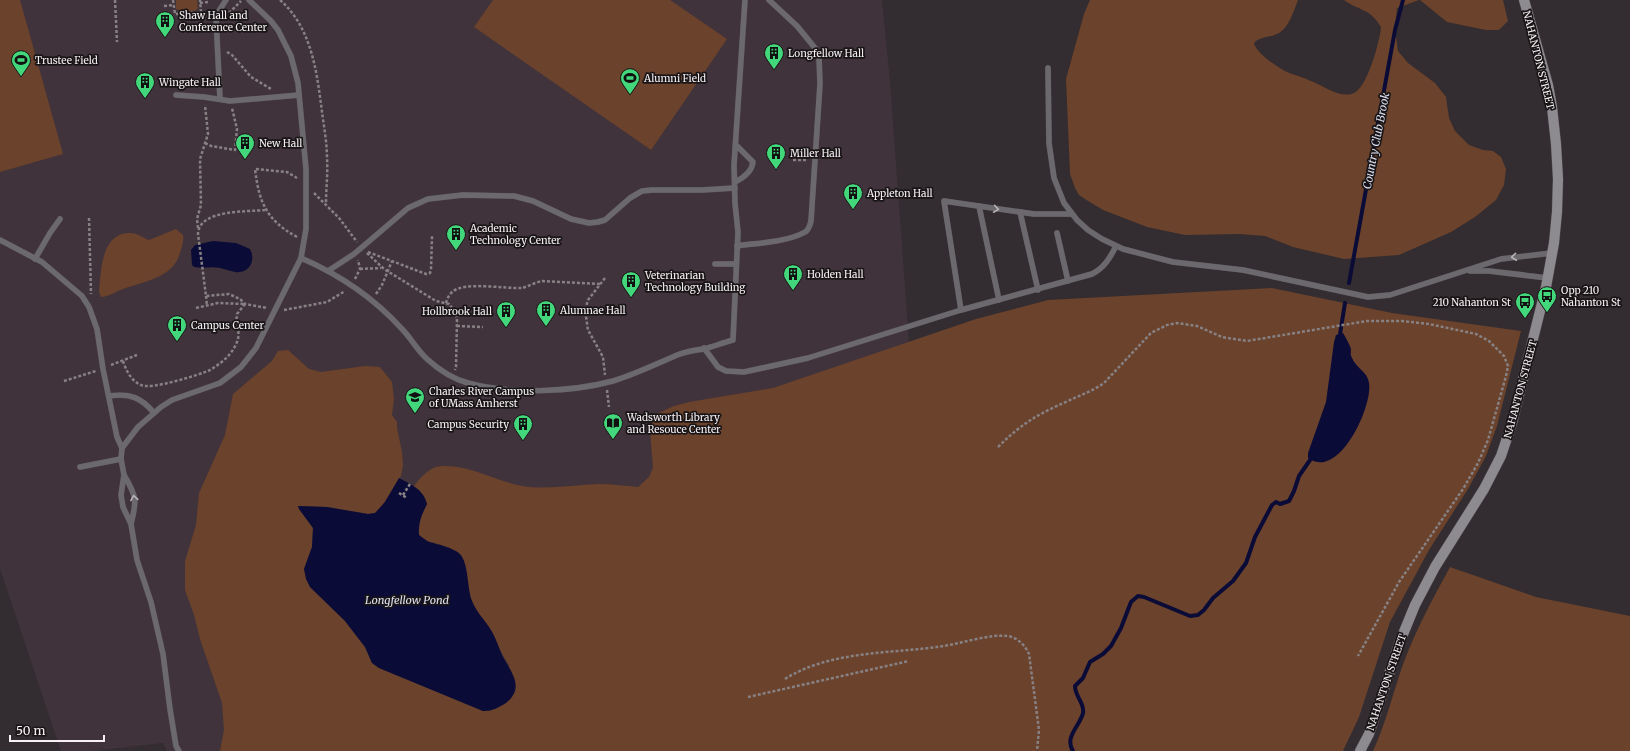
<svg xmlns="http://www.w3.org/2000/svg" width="1630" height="751" viewBox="0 0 1630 751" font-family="Merriweather,serif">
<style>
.built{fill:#41333b}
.green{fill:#6b422b}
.water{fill:#0b0b38}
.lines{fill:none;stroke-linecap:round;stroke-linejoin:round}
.stream{stroke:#0b0b38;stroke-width:4}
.lane-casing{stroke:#4e484b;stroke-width:6}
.secondary-casing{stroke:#4e484b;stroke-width:11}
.path{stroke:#878184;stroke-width:2.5;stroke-dasharray:3 2;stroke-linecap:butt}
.lane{stroke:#6b696d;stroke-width:5.5}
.secondary{stroke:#8d8a90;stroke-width:10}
.oneway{stroke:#b8b4b7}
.labels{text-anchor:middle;stroke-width:3.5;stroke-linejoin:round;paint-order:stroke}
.poi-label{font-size:10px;fill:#f7f1f4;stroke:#191517;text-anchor:start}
.street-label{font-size:10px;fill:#f7f1f4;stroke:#191517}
.water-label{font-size:11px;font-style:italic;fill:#dde1f2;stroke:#191517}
</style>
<rect width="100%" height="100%" fill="#332c30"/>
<polygon class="built" points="0,0 882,0 890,82 909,342 582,635 588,751 167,751 163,743 92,751 61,751 0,569"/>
<g class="green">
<polygon points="0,0 20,0 63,154 0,172"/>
<polygon points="176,0 197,0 198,8 195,11 180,12 179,10 176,9"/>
<polygon points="493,0 670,0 727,39 651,150 474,27"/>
<path d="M1090,0h208c-4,10 -9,29 -21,34 -8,4 -16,2 -23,9 1,9 23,24 31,28 8,4 18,6 26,10 13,5 29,18 43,12 13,-5 26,-52 27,-66 -11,-19 -22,-16 -37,-27h75l-22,8 -2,22 3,21 10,12 27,20 11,14 3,21 6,13 14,14 14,5 10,1 8,6 5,12 -2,16 -8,15 -21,17 -24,15 -52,23 -55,4 -51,-12 -28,-11 -25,-2 -55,1 -38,-8 -44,-17 -15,-9 -9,-6 -4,-7 -5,-14 -4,-95 18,-65z"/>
<polygon points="1420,0 1503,0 1508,21 1499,30 1486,30 1447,22"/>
<path d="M176,229l7,6c1,6 -1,11 -3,18 -7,25 -35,28 -57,36 -7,2 -14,8 -22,8l-2,-5c2,-21 2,-58 30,-59 6,-1 15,5 20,7z"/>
<path d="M1272,288l120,25 129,18 -24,95 -11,30 -18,33 -39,61 -39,72 -31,95 -16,34h-1123l4,-21 -2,-27 -22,-64 -6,-24 -9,-25v-29l11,-36 3,-32 26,-58 8,-41 39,-33 6,-10 10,-1 21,19 12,3 44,-6 15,1 12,15 2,17 -2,16 5,7v6l5,24 1,13 -2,11 -21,33 -5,4 -7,1 -41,-7 -28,-1v3l14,19 -1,19 -8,22 6,18 35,34 20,26 7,16 7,5 104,43h8l18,-46c-8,-11 -12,-24 -19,-36 -4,-7 -11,-13 -15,-20 -7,-15 -8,-31 -11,-46l-23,-18 -14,-4 -8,-6c-1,-12 3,-21 8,-31l-8,-14 -5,-4c7,-9 16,-20 29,-20 28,-1 52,15 79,20 26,4 51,-1 77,-2 13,0 26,2 39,3l11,-10 4,-9 -3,-37 4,-16 20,-9 15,-4 84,-14 203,-69 72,-19z"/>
<path d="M1450,567l86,30 94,19v135h-257c12,-26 19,-54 28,-81 13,-37 31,-70 49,-103z"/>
</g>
<g class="water">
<path d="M213,241l23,2 14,6c6,11 0,25 -15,23 -5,-1 -10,-3 -15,-4 -9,-2 -17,1 -26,-1l-2,-2 -1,-15 4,-5z"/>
<path d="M1343,333c3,5 6,10 8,16 0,3 -1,6 1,9 4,10 16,14 17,25 4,23 -30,98 -61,75v-5l18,-51 8,-60 2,-7z"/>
<path d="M399,478c13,7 25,12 28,26 -5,10 -9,19 -8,31 3,2 6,5 10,7 8,2 25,6 31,12 9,10 7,35 12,47 4,10 11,17 17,26 6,8 9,19 13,28 8,16 24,32 4,48 -8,5 -14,8 -23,8l-104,-43 -7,-5 -7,-16 -20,-26 -35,-34 -4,-8 -2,-10 8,-22 1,-19 -14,-19 -1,-3 29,1 41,7 7,-1 10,-11z"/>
</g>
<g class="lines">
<g class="stream">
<polyline points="1349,283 1395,30 1403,0"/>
<polyline points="1340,334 1345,303"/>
<path d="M1073,751c-9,-14 7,-25 10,-38 2,-10 -8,-16 -8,-27l8,-8 7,-16 13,-8 8,-8 10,-18 10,-26 7,-6 6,1 46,19 8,-1 6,-5 9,-12 20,-17 13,-18 9,-26 17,-32 4,-3 4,2 9,-3 5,-10 5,-15 11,-16"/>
</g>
<g class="lane-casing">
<g id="lane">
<polyline points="1048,68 1049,143 1054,178 1064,203 1077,220 1088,230 1102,239 1123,249 1173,262 1243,270 1368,297 1390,295 1501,259 1552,253"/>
<polyline points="176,95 204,97 230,101 299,95"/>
<polyline points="220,99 216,18 219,11 226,0"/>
<path d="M735,182c8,-4 17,-10 18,-20l-17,-17"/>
<polyline points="979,206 999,300"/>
<polyline points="1020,212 1038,290"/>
<path d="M1072,214h-38l-90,-13 17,109 131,-36c12,-6 18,-16 24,-28"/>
<polyline points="1057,233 1068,281"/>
<polyline points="0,240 42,262 82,296 89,307 97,329 103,369 117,437 122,448 121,459 124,475 121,495 123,507 131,524 137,560 151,602 163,654 170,709 176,746 179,751"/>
<path d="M737,246c20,-3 51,-4 68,-14 4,-2 5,-7 6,-11l9,-137 -1,-27 -4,-9 -18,-22 -28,-26"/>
<path d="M301,258c37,16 73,40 101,71 9,9 15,21 25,30 11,10 26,20 41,24 41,12 104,9 145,-2 23,-7 45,-18 67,-27 8,-3 16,-4 24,-5 10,-3 19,-6 29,-9l5,-108 -3,-29 -1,-38 11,-165"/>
<polyline points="35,259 50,233 60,219"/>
<polyline points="715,264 736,264"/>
<polyline points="328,271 354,254 408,208 428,199 463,195 514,196 533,201 571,219 589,223 598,222 605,220 630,198 642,191 652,190 702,190 735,188"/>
<polyline points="1470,271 1489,271 1548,278"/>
<polyline points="704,348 718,367 726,371 744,372 808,358 961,310"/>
<path d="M109,396c20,-3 32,1 45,17"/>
<polyline points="122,448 138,427 161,407 172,400 220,383 241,367 256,348 301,258 306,229 306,169 298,83 291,56 278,30 271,21 249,0"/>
<polyline points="80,467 121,459"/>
<path d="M124,475c13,22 13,25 7,49"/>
</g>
</g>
<g class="secondary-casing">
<polyline id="secondary" points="1360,751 1369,734 1399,644 1415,605 1435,567 1484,489 1501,456 1512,423 1546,287 1554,243 1557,212 1558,179 1556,144 1552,107 1548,85 1524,0"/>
</g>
<g class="path">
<polyline points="115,0 117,42"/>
<polyline points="173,0 175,14 201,12 200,0"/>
<path d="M280,0c32,28 37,73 42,112 2,15 5,31 5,46 1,15 -1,30 -1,46"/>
<polyline points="200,3 208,2"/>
<polyline points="164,6 174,5"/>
<polyline points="229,13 241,1"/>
<polyline points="227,52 232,55 251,77 271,89"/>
<polyline points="205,143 211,146 235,150 237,129 232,108"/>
<polyline points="793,160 808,160"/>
<polyline points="314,193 339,218 357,242"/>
<path d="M265,210c-18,2 -66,-1 -67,24l8,62 23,-2 11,5 5,5 22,4"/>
<polyline points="89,218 91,294"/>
<polyline points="198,228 197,219 201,205 200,159 208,134 205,105"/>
<path d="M297,237c-31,-17 -38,-35 -42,-68l32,3 10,6"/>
<polyline points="368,252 426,274 430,273 431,270 432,236"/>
<polyline points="367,253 384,269 436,301 449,304 454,311 457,319 456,367 455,370"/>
<polyline points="360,269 381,268"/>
<polyline points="605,278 588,300 585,310 588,330 603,357 605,375"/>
<polyline points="355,279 360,269 358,260"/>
<polyline points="376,294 382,285 392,261"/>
<polyline points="206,296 207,306"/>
<path d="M446,303c1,-4 3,-8 6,-11 12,-11 54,-3 70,-4 5,-1 14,-6 20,-7l59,3"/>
<polyline points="196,308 218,303 245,304"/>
<polyline points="284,310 327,302 345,291"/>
<polyline points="457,326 483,327"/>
<path d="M123,361c3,9 8,20 18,24 10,5 58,-10 69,-15 10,-6 21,-14 26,-26 6,-11 -1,-19 1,-30l8,-10"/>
<polyline points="111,365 137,355"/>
<polyline points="64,381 96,371"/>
<polyline points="607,390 609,407"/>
<path d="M998,447c23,-23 40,-33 70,-46 12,-6 25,-10 36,-18l47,-50 16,-8 10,-2 20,3 25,11 25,4 120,-20h35l27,3 47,10 13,7 15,15 4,10 -2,10 -18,64 -10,23 -15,26 -64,93 -41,74"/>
<polyline points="399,493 407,498"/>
<polyline points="403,495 410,484"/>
<path d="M785,679c46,-29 107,-25 159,-33 18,-3 46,-12 63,-10 10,1 18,9 22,18l10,76 -2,21"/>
<polyline points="748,697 909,661"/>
</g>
<use href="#lane" class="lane"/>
<use href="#secondary" class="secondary"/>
</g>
<defs><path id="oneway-chevron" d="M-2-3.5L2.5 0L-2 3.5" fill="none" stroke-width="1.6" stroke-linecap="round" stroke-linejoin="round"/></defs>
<g class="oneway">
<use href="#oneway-chevron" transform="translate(996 209) rotate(8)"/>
<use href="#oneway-chevron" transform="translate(1514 257) rotate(173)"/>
<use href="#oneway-chevron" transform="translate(134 498) rotate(-99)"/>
</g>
<defs>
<g id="building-pin" transform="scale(1)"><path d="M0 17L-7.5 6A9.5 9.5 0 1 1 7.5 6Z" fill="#43d77b" stroke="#191517"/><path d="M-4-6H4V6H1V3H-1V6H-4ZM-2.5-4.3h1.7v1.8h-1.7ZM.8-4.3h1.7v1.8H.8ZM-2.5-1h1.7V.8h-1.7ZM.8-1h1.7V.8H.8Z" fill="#111"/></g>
<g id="stadium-pin" transform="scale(1)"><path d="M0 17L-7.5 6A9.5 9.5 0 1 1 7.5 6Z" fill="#43d77b" stroke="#191517"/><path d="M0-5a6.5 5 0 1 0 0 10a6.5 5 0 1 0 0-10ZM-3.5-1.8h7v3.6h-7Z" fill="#111"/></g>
<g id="bus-pin" transform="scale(1)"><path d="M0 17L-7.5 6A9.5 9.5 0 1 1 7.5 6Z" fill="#43d77b" stroke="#191517"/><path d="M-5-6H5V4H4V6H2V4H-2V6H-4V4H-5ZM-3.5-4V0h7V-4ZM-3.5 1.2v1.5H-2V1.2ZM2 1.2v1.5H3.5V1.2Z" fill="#111"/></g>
<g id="university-pin" transform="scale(1)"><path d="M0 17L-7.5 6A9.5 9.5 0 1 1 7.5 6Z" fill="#43d77b" stroke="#191517"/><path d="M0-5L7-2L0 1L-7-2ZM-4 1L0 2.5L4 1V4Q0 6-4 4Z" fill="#111"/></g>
<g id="library-pin" transform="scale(1)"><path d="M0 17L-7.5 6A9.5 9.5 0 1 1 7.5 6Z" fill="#43d77b" stroke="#191517"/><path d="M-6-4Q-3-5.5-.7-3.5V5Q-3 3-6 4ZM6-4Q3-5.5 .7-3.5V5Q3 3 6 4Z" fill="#111"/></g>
</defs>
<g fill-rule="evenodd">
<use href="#building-pin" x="165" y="21"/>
<use href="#building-pin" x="774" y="53"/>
<use href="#stadium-pin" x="21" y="60"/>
<use href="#stadium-pin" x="630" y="78"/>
<use href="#building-pin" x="145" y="82"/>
<use href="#building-pin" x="245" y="143"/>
<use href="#building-pin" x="776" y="153"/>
<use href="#building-pin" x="853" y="193"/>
<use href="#building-pin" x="456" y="234"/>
<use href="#building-pin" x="793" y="274"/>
<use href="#building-pin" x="631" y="281"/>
<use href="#bus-pin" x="1547" y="296"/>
<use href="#bus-pin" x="1525" y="302"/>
<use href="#building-pin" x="546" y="310"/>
<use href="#building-pin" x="506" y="311"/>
<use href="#building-pin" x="177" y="325"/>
<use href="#university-pin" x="415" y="397"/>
<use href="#library-pin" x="613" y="423"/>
<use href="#building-pin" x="523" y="424"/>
</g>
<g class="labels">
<g class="poi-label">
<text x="179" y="19">Shaw Hall and<tspan x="179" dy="12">Conference Center</tspan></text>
<text x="788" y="57">Longfellow Hall</text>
<text x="35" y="64">Trustee Field</text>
<text x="644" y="82">Alumni Field</text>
<text x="159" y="86">Wingate Hall</text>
<text x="259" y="147">New Hall</text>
<text x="790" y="157">Miller Hall</text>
<text x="867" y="197">Appleton Hall</text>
<text x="470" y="232">Academic<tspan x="470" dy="12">Technology Center</tspan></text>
<text x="807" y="278">Holden Hall</text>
<text x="645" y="279">Veterinarian<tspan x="645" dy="12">Technology Building</tspan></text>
<text x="1561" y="294">Opp 210<tspan x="1561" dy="12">Nahanton St</tspan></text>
<text x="1511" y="306" text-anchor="end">210 Nahanton St</text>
<text x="560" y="314">Alumnae Hall</text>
<text x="492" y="315" text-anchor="end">Hollbrook Hall</text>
<text x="191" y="329">Campus Center</text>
<text x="429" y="395">Charles River Campus<tspan x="429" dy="12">of UMass Amherst</tspan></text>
<text x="627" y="421">Wadsworth Library<tspan x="627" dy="12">and Resouce Center</tspan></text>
<text x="509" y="428" text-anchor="end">Campus Security</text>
</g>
<g class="street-label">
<text transform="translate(1539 60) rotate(76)" y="4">NAHANTON STREET</text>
<text transform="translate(1520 389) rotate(-75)" y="4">NAHANTON STREET</text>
<text transform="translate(1386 682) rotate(-71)" y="4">NAHANTON STREET</text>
</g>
<g class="water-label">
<text transform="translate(1376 141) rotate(-79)" y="4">Country Club Brook</text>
<text x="407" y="604">Longfellow Pond</text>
</g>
</g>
<path d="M10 735v6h94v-6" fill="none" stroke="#f7f1f4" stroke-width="2"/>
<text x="16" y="735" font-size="12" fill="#f7f1f4" stroke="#191517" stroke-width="3" paint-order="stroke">50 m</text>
</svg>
